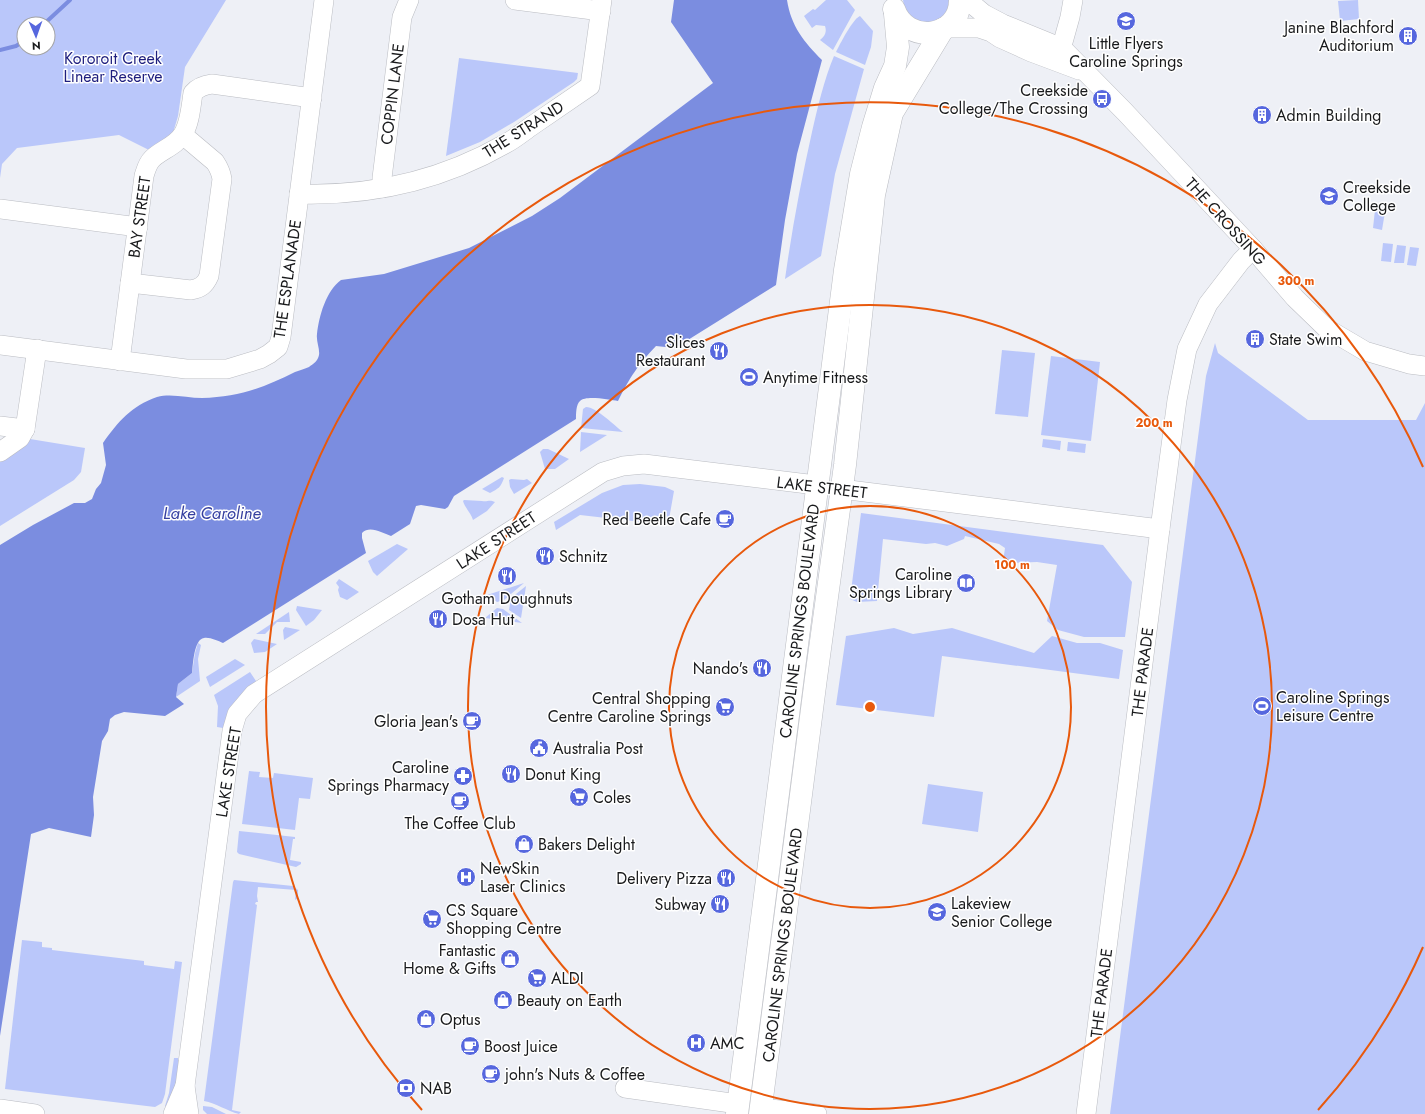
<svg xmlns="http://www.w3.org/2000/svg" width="1425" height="1114" viewBox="0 0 1425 1114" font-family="Jost,sans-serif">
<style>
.green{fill:#bac7fa;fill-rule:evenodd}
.water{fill:#7b8de0}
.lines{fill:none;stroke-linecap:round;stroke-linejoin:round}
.stream{stroke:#7b8de0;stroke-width:4}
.minor-casing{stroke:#babcc2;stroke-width:20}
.major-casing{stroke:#babcc2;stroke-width:23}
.minor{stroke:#fff;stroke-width:19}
.major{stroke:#fff;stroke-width:22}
.ring{fill:none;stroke:#e8590c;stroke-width:2}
.labels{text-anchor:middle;stroke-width:3;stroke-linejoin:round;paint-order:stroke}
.poi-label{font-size:16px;fill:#191a1c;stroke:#fff;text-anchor:start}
.park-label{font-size:16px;fill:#1e1e7e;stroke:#fff}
.street-label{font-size:16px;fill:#191a1c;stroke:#fff}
.water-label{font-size:17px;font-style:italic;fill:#3640a0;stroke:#fff}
.centre{fill:#e8590c;stroke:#fff;stroke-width:2}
.ring-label{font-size:12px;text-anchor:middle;font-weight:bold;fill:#e8590c;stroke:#fff;stroke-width:3;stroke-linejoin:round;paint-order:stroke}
</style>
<rect width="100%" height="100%" fill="#eef0f6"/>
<g class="green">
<path d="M0,0h226l-41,67 -7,49 -5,17 -22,18 -32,-16 -102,13 -15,16 -2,14zM24,24h24v24h-24z"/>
<path d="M826,0h21l8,10 -22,40 -13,-10c5,-4 7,-8 5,-14l-9,-1 -4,3 -8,-12 9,-7 2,1z"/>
<path d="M903,0h47c-1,14 -7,17 -18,24l-20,-5 -8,-13z"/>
<polygon points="1358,0 1359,19 1340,21 1338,1"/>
<path d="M860,16l13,15 -2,16 -6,18 -29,-13c4,-8 16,-32 24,-36z"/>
<path d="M834,56l30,13 -29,105 -14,82 -36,23c7,-50 16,-98 27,-147 6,-26 12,-52 22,-76z"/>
<polygon points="459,58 578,73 577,79 574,82 514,122 480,142 446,156"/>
<polygon points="1375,210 1385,212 1382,230 1373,228"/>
<polygon points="1383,243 1393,244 1391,262 1381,261"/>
<polygon points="1397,245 1406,246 1404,263 1394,263"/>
<polygon points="1410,247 1419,248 1416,266 1407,265"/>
<polygon points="1215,343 1218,353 1308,420 1416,420 1425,403 1425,1114 1110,1114 1206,376"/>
<polygon points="1002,350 1035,353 1028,417 995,414"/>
<polygon points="1051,356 1100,362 1091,441 1041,435"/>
<path d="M586,407c10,0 29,19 37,25l-42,-4 2,-19z"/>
<polygon points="581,432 607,435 580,452"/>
<polygon points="30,439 85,448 81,472 74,480 0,526 0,459"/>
<polygon points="1043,439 1061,441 1060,450 1042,447"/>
<polygon points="1068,442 1086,444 1085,453 1067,451"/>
<polygon points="543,449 548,449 569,459 555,469 545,469 540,452"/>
<path d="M502,477l2,1c-3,9 -6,11 -14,15l-8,-4z"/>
<polygon points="511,479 524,480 527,479 532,483 514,494 510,487 509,480"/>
<polygon points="640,484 665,487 674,491 668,525 580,515 556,530 554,522 602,493 623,485"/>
<path d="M464,500c6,0 12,1 18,1 6,1 7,-2 13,1l-8,9 -14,9c-2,-7 -8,-12 -10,-19z"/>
<polygon points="861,513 1103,545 1132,582 1125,637 1084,637 1058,630 1047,621 1057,565 1037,562 1012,563 1003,562 1005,548 999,544 965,536 964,539 947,546 935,543 926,544 883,539 877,601 857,602 850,599"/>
<polygon points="397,544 408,549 377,576 373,572 368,561"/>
<polygon points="339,579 359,592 347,600 340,597 338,590 339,587 336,583"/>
<polygon points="524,583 504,600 497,602 487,595"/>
<polygon points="526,586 521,618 509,610 511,598"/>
<polygon points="297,606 322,610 314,620 306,626 296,610"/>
<polygon points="497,608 503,609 522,623 485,618"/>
<polygon points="289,612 290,622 277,622 265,634 256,634"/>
<polygon points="285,627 300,630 284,640 283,630"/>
<polygon points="894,628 913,634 952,628 1034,653 1052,636 1077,643 1100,643 1123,650 1119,679 942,656 934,717 836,705 846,636"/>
<polygon points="254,639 277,644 265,652 254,653 251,643"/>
<polygon points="198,643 201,645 198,659 200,681 176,697 178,684 192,673 195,653"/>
<polygon points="235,659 245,665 210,687 206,677"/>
<polygon points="250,672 256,681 255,684 226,719 223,728 217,727 218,706 214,695"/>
<polygon points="249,771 260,772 259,777 273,778 274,773 313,778 310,799 299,798 295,830 242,824"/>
<polygon points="928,784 983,792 978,832 922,824"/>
<polygon points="239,831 295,837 295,839 293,839 290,860 301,862 301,864 296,867 239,854 237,852"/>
<path d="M234,880l59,6 5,4v8l-3,2 1,-10 -38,-3 -1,9 1,6h-2l-1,2 2,1 -25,205 9,2 -2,2c-12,-3 -23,-11 -35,-13l29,-219z"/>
<polygon points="22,940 42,942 42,947 52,948 52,950 144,961 144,965 174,969 175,961 182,962 165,1094 162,1103 155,1107 5,1089"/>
<polygon points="174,1058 178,1058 178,1060 182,1061 169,1107 165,1106 169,1093"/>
<polygon points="203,1106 212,1107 226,1114 207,1114 203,1110"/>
</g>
<path class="water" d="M674,0h113c4,26 17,42 35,60l-25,94 -12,66 -9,65 -101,63 -19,-2c-18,19 -26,31 -38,55 -8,-1 -32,-6 -38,0 -4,3 -4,13 -4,18l-122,77 -6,11 -3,2 -24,-4 -5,1 -6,18 -19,12c-9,-3 -21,-11 -29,-3v5l4,15 -143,90c-5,-2 -13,-6 -19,-5 -10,1 -11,26 -12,35l-14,11 -2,13 8,7 -19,12 -41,-4 -9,3 -5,4 -2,12 -6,10 -9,56 1,18 -3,22 -42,-9 -18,6 -31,202v-491l33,-20 41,-22h11l7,-4 4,-10 5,-6 5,-18 -3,-22c15,-21 28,-37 54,-46 14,-4 31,1 45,1 36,-1 61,-10 93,-26 5,-2 10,-3 14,-5 4,-3 9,-6 10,-12 1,-6 -3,-14 -2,-21 2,-18 9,-43 24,-54l43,-6 85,-26 63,-32 28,-18 153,-115 -42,-61z"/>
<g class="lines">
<g class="stream">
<polyline points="44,24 70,0"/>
<polyline points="0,50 16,46 24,41"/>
</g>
<g class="minor-casing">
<g id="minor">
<polyline points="515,0 601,11"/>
<polyline points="967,0 984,14 1003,24 1062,48 1125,112 1253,249 1295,298 1326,328 1365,351 1409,364 1425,366"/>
<polyline points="946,28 979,28 991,32 1000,38 1031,52 1079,70"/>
<polyline points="1058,60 1070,17 1073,0"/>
<polyline points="382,188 382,178 402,17 409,0"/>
<path d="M299,194c73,2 143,-14 206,-50 10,-5 19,-13 28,-19 19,-13 38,-26 57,-39l12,-86"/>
<polyline points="0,209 138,227"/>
<path d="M130,283l61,7c10,-2 14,-5 18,-14l13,-97c-1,-7 -3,-11 -7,-17l-32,-27"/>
<polyline points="0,345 186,369 227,369 260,359 269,354 278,347 281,337 324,0"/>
<path d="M120,361l24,-185c2,-6 3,-12 8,-17 9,-9 24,-13 31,-25 7,-11 8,-28 10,-41 5,-6 12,-8 19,-9l100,14"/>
<polyline points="0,426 25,429"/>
<polyline points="0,452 20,438 25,429 37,349"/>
<polyline points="841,489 1160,529"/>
<polyline points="625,1088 738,1104"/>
<polyline points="761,1108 817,1114"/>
<polyline points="0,1109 35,1114"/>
<polyline points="173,1114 185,1086"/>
<polyline points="189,1114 185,1086 232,731 237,714 254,694 603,472 623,466 644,464 816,485"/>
<polyline points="1086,1114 1160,529 1177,400 1187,349 1208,304 1241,261 1253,249"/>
</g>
</g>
<g class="major-casing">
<g id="major">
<path d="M894,9c12,36 66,30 66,-9"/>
<polyline points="737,1114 845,270 861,174 873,127 885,88 895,66 898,47 895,14"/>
<polyline points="760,1114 816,678 845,465 874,195 892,113 943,29"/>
</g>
</g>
<use href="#minor" class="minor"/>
<use href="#major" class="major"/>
</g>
<g class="ring">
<circle cx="870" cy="707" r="201"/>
<circle cx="870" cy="707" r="402"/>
<path d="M1423 947A603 603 0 0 1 1318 1110M422 1110A603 603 0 1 1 1423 467"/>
</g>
<defs>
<g id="school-disc" transform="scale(1)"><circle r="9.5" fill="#5667de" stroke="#fff"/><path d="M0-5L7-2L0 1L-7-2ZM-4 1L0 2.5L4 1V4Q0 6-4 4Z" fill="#fff"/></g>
<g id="building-disc" transform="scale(1)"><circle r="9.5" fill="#5667de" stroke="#fff"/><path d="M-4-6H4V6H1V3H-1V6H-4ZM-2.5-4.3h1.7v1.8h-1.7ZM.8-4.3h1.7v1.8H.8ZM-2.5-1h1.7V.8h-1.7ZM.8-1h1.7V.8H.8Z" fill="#fff"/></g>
<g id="bus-disc" transform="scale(1)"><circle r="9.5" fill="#5667de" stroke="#fff"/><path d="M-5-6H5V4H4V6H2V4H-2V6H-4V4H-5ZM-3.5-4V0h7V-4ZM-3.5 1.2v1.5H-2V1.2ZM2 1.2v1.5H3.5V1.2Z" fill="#fff"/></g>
<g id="restaurant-disc" transform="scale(1)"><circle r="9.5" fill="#5667de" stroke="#fff"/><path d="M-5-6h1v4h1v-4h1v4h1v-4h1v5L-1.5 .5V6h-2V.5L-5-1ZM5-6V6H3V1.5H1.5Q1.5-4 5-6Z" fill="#fff"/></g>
<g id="stadium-disc" transform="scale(1)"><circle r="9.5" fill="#5667de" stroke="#fff"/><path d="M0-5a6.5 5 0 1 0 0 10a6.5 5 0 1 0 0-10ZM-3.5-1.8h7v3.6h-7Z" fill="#fff"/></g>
<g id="cafe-disc" transform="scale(1)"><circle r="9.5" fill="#5667de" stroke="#fff"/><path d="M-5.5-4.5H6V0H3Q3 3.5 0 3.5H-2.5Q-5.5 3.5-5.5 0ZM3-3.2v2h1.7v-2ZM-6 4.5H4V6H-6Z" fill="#fff"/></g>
<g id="library-disc" transform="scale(1)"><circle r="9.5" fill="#5667de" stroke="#fff"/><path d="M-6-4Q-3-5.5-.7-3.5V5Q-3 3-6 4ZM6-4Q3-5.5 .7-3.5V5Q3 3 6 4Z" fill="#fff"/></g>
<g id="supermarket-disc" transform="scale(1)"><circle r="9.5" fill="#5667de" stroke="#fff"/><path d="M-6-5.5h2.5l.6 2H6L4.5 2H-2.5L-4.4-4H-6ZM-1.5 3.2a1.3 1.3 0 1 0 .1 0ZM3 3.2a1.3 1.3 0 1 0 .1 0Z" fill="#fff"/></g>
<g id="civic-disc" transform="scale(1)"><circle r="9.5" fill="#5667de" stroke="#fff"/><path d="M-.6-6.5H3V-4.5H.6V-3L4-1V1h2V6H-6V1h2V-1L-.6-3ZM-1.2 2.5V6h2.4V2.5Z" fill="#fff"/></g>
<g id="pharmacy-disc" transform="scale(1)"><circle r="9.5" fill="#5667de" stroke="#fff"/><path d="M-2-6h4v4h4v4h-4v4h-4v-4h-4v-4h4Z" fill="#fff"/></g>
<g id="shop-disc" transform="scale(1)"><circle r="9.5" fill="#5667de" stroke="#fff"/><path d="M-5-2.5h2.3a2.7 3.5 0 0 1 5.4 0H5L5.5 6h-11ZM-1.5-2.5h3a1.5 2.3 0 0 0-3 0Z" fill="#fff"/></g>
<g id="hospital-disc" transform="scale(1)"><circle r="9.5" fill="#5667de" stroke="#fff"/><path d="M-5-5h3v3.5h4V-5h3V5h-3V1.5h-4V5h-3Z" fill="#fff"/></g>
<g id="bank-disc" transform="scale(1)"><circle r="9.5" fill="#5667de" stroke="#fff"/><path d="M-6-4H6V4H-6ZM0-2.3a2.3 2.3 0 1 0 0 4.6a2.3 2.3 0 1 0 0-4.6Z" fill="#fff"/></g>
</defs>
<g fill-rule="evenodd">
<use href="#school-disc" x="1126" y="21"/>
<use href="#building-disc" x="1408" y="36"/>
<use href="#bus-disc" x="1102" y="99"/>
<use href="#building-disc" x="1262" y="115"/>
<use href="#school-disc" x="1329" y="196"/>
<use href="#building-disc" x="1255" y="339"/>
<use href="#restaurant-disc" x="719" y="351"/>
<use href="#stadium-disc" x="749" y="377"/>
<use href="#cafe-disc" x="725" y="519"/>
<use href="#restaurant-disc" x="545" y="556"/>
<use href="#restaurant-disc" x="507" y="576"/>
<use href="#library-disc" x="966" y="583"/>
<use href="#restaurant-disc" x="438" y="619"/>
<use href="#restaurant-disc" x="762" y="668"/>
<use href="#stadium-disc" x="1262" y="706"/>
<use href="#supermarket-disc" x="725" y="707"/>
<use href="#cafe-disc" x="472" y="721"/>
<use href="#civic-disc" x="539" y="748"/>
<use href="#restaurant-disc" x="511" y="774"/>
<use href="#pharmacy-disc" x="463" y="776"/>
<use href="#supermarket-disc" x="579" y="797"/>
<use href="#cafe-disc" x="460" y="801"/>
<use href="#shop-disc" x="524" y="844"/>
<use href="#hospital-disc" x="466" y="877"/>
<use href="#restaurant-disc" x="726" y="878"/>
<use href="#restaurant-disc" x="720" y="904"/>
<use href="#school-disc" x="937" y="912"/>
<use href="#supermarket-disc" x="432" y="919"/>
<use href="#shop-disc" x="510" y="959"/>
<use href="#supermarket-disc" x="537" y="978"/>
<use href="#shop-disc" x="503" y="1000"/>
<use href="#shop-disc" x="426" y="1019"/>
<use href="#hospital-disc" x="696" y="1043"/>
<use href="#cafe-disc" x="470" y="1046"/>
<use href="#cafe-disc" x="491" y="1074"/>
<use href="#bank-disc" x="406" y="1088"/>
</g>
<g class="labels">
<g class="poi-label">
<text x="1394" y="33" text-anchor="end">Janine Blachford<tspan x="1394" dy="18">Auditorium</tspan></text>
<text x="1126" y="49" text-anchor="middle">Little Flyers<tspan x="1126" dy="18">Caroline Springs</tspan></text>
<text x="1088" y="96" text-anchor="end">Creekside<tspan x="1088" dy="18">College/The Crossing</tspan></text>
<text x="1276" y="121">Admin Building</text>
<text x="1343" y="193">Creekside<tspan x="1343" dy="18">College</tspan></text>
<text x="1269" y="345">State Swim</text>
<text x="705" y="348" text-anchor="end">Slices<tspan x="705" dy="18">Restaurant</tspan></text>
<text x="763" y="383">Anytime Fitness</text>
<text x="711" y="525" text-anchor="end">Red Beetle Cafe</text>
<text x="559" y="562">Schnitz</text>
<text x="952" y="580" text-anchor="end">Caroline<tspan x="952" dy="18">Springs Library</tspan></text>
<text x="507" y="604" text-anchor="middle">Gotham Doughnuts</text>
<text x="452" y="625">Dosa Hut</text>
<text x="748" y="674" text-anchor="end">Nando's</text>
<text x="1276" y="703">Caroline Springs<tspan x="1276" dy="18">Leisure Centre</tspan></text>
<text x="711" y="704" text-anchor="end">Central Shopping<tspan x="711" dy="18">Centre Caroline Springs</tspan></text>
<text x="458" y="727" text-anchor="end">Gloria Jean's</text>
<text x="553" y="754">Australia Post</text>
<text x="449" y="773" text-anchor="end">Caroline<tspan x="449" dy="18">Springs Pharmacy</tspan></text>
<text x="525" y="780">Donut King</text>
<text x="593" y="803">Coles</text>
<text x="460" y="829" text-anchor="middle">The Coffee Club</text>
<text x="538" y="850">Bakers Delight</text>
<text x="480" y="874">NewSkin<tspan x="480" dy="18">Laser Clinics</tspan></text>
<text x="712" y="884" text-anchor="end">Delivery Pizza</text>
<text x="951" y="909">Lakeview<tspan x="951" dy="18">Senior College</tspan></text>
<text x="706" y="910" text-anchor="end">Subway</text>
<text x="446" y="916">CS Square<tspan x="446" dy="18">Shopping Centre</tspan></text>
<text x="496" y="956" text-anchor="end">Fantastic<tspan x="496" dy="18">Home &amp; Gifts</tspan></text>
<text x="551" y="984">ALDI</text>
<text x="517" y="1006">Beauty on Earth</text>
<text x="440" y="1025">Optus</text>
<text x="710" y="1049">AMC</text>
<text x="484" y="1052">Boost Juice</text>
<text x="505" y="1080">john's Nuts &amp; Coffee</text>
<text x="420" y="1094">NAB</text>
</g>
<g class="park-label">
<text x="113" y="64">Kororoit Creek<tspan x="113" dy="18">Linear Reserve</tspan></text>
</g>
<g class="street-label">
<text transform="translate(392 94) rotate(-83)" y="6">COPPIN LANE</text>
<text transform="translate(523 129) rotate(-32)" y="6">THE STRAND</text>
<text transform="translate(139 217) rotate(-82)" y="6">BAY STREET</text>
<text transform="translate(1226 221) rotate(48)" y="6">THE CROSSING</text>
<text transform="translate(287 279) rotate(-82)" y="6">THE ESPLANADE</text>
<text transform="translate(822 487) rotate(7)" y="6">LAKE STREET</text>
<text transform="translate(496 540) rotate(-33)" y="6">LAKE STREET</text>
<text transform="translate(799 621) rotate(-83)" y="6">CAROLINE SPRINGS BOULEVARD</text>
<text transform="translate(1142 672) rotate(-83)" y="6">THE PARADE</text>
<text transform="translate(228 772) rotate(-81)" y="6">LAKE STREET</text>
<text transform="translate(782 945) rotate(-83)" y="6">CAROLINE SPRINGS BOULEVARD</text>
<text transform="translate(1101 993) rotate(-83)" y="6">THE PARADE</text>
</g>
<g class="water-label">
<text x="212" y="519">Lake Caroline</text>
</g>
</g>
<circle cx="870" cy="707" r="6" class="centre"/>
<g class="ring-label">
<text x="1296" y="285">300 m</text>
<text x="1154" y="427">200 m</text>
<text x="1012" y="569">100 m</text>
</g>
<g transform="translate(36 36) rotate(178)"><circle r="19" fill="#ffffff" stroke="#a3a3a4"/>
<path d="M0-3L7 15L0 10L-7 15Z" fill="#5667de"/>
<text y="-6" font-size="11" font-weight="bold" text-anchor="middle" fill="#191a1c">N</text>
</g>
</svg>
